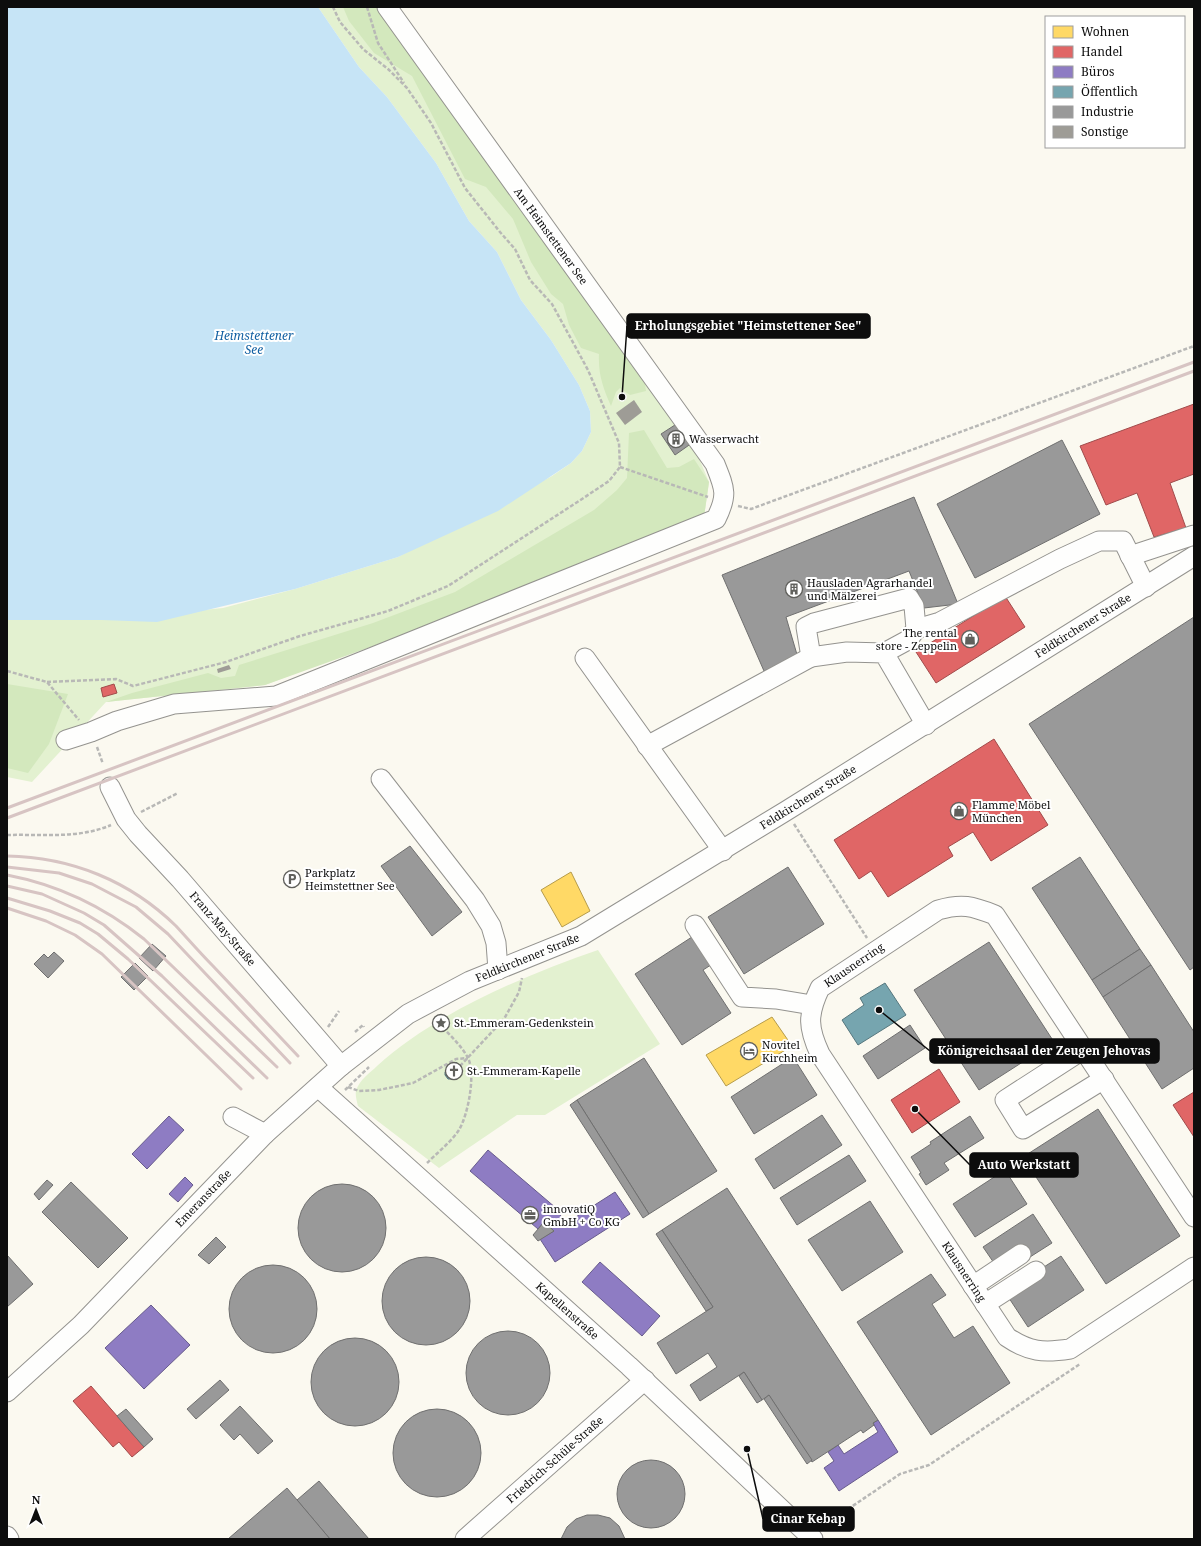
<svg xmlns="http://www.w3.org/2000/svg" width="1201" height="1546" viewBox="0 0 1201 1546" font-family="'Noto Serif',serif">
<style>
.green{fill:#e3f1d0}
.forest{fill:#d3e8bd}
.water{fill:#c6e4f6}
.homes{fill:#ffd966;stroke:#b69c4b}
.shops{fill:#e06666;stroke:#a14b4b}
.offices{fill:#8e7cc3;stroke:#675b8c}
.public{fill:#76a5af;stroke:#56777e}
.industry{fill:#999;stroke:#6f6f6f}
.building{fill:#9e9c96}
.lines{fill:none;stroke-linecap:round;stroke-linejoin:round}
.minor-casing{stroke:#94938f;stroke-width:21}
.path{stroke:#b8b8b6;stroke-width:2.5;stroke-dasharray:4 2;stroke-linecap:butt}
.minor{stroke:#fefefd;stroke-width:19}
.rail{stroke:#d7c4c3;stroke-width:3}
.labels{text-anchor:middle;stroke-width:4;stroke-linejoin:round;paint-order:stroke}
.street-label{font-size:11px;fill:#0d0d0d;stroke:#fff}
.poi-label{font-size:11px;fill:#0d0d0d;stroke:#fff;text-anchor:start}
.water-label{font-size:12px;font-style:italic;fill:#1260a2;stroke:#fff}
.leader{fill:none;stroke:#0d0d0d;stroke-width:1.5}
.callout-dot{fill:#0d0d0d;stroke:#fff;stroke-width:1.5}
.callout{fill:#0d0d0d;stroke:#0d0d0d;stroke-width:1.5}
.callout-label{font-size:12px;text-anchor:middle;font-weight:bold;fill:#fff}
</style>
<rect width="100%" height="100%" fill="#fbf9f0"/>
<g class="green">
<polygon points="318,7 384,7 693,444 709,482 704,517 265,685 106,702 32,782 7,777 7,620 102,620 223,608 295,589 398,557 552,476 571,463 582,451 591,432 590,411 579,385 551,340 521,300 497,252 469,221 436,163 387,97 359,67"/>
<path d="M598,950l62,94 -115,71h-28l-78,53 -81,-62c-1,-4 -3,-11 -2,-15 3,-11 14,-18 21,-25 60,-54 146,-90 221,-116z"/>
</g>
<g class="forest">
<path d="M343,7h41l260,370 2,14 -16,4 -10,-7 -4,4 -5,14c-8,-18 -13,-32 -12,-52l-18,-6 -12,-23 -6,-21 -12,-10 -20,-32 -18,-43 -27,-32 -21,-8 -53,-103 -38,-23 -25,-32z"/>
<polygon points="644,430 667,468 679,467 694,459 709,482 704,517 587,569 265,685 106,702 132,693 208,673 221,678 235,676 239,665 373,623 455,592 594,510 617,490 627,478 629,433"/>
<polygon points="7,684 68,694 49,744 28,773 7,768"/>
</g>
<polygon class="water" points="7,7 318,7 359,67 387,97 436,163 469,221 497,252 521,300 551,340 579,385 590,411 591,432 582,451 571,463 498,511 398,557 295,589 157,622 102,620 7,620"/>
<g class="homes">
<polygon points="571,872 590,911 562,927 541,890"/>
<polygon points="772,1017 792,1046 726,1086 706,1055"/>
</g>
<g class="shops">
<polygon points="1194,404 1194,474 1170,483 1186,528 1154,537 1137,493 1106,505 1080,446"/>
<polygon points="1005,596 1025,627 936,683 916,652"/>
<polygon points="114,684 117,693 103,697 101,688"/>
<polygon points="994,739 1048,825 991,861 973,832 948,847 953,856 888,897 871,871 859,879 834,840"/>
<polygon points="939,1069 960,1102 912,1133 891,1100"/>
<polygon points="1194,1092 1194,1137 1173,1105"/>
<polygon points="91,1386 144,1447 132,1457 119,1442 113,1447 73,1401"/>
</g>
<g class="offices">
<polygon points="169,1116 184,1130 147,1169 132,1154"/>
<polygon points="488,1150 556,1208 554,1210 568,1222 615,1192 630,1214 555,1262 540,1239 554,1231 544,1222 538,1229 470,1171"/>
<polygon points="185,1177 193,1185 178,1202 169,1194"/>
<polygon points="600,1262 660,1316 642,1336 582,1282"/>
<polygon points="151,1305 190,1345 144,1389 105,1348"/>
<polygon points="878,1420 898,1452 839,1491 824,1468 834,1461 828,1452 838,1445 844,1454 878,1432 873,1423"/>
</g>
<g class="public">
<polygon points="885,983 906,1015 858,1045 842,1020 864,1005 860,998"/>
<polygon points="456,1062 463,1071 454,1079 448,1079 445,1075 445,1072"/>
</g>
<g class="industry">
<polygon points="678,423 692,443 675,455 661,434"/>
<polygon points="1062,440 1100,514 975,578 937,504"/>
<polygon points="914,497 958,604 924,608 909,571 786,617 798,658 764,671 722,575"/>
<polygon points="1194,617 1194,967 1190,970 1029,724"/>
<polygon points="410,846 462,912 432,936 381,866"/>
<polygon points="1080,857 1140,949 1092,980 1032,888"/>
<polygon points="788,867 824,924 744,974 708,917"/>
<polygon points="695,935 714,963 703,970 731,1013 682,1045 635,974"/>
<polygon points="989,942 1054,1042 979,1090 914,990"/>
<polygon points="152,944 166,956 153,971 139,958"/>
<polygon points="1140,949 1151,965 1103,997 1092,980"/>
<polygon points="54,952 64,961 48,978 34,964 44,954 48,958"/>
<polygon points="135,963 148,976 134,990 121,977"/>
<polygon points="1151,965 1194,1032 1194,1068 1162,1089 1103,997"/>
<polygon points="910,1025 925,1048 878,1079 863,1056"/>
<polygon points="793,1057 817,1095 754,1134 731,1097"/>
<polygon points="644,1058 717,1171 649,1214 577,1100"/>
<polygon points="577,1100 649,1214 643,1218 570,1105"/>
<polygon points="1098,1109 1180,1236 1106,1284 1023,1157"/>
<polygon points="822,1115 842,1145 774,1189 755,1159"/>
<polygon points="970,1116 984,1138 944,1163 949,1170 926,1185 919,1174 921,1173 911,1157 931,1144 930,1142"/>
<polygon points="849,1155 866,1181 797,1225 780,1198"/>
<polygon points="1005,1170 1027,1204 975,1237 953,1204"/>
<polygon points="47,1180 53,1185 39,1200 34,1194"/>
<polygon points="71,1182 128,1238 98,1268 42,1212"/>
<circle cx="342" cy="1228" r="44"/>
<polygon points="727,1188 878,1420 873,1423 874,1425 863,1433 861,1430 812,1462 769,1395 762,1400 744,1372 700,1401 690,1385 717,1367 708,1353 676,1374 657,1343 713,1307 662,1230"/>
<polygon points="870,1201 903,1252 842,1291 808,1240"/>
<polygon points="1033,1214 1052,1243 1030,1257 1023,1247 994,1263 983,1247"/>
<polygon points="544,1222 554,1231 538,1241 533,1235"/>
<polygon points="662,1230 713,1307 706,1311 656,1234"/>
<polygon points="216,1237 226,1247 209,1264 198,1255"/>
<polygon points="7,1255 33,1284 7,1307"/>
<polygon points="1061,1256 1084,1290 1028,1327 1005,1292"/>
<circle cx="426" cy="1301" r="44"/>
<circle cx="273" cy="1309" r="44"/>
<polygon points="931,1274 946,1295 932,1304 954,1338 973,1326 1010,1383 931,1435 857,1322"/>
<circle cx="508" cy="1373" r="42"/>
<circle cx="355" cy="1382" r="44"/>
<polygon points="744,1372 762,1400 757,1403 739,1376"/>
<polygon points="220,1380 229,1390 196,1419 187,1409"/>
<polygon points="769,1395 812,1460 807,1464 764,1399"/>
<polygon points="240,1406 273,1441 258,1454 240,1434 234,1440 220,1425"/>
<polygon points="126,1409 153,1439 144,1447 117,1416"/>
<circle cx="437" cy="1453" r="44"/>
<circle cx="651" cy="1494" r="34"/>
<polygon points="319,1481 369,1539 330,1539 297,1500"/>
<polygon points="287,1488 330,1539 228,1539"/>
<polygon points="587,1515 598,1515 610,1518 619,1526 625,1539 561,1539 567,1527 576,1519"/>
</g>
<g class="building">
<polygon points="634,400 642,412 625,425 616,413"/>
<polygon points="229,665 231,669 218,673 217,669"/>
</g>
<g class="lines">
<g class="minor-casing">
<g id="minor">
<polyline points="1130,556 1194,535"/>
<polyline points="916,629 940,622 1060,559 1099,541 1123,541 1146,587"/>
<polyline points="884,653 908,640 916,629 914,606 909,598 814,623 806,627 811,657 847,652 884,653 926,725"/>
<polyline points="585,658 723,851"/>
<path d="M66,740l25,-8 26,-11 57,-17 102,-8 440,-177c12,-24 9,-30 -1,-55l-328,-457"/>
<polyline points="647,746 811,657"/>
<polyline points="381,779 475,900 491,926 496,943 498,970"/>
<path id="s1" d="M110,787l16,32 12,15 42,45 161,187"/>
<polyline points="695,925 742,997 776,999 812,1005"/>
<polyline points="1084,1049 1005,1100 1023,1129 1104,1079"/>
<path id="s2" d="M318,1087l311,279 184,173"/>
<polyline points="233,1117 265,1134"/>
<path id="s3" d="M1194,1217l-199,-302c-23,-9 -33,-12 -57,-5l-118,78c-13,27 -12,40 0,66l187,283c22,15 36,16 63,12l124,-82"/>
<polyline points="973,1286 1021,1254"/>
<polyline points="985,1304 1036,1271"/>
<path id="s4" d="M7,1392l74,-67 184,-191 76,-68 67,-52 62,-33 111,-45 205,-125 408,-255"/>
<polyline points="7,1536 9,1539"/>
<path id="s5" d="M465,1539l180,-159"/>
</g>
</g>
<g class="path">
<polyline points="367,7 378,43 404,83"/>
<polyline points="620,467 708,497"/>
<polyline points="738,506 751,509 1194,346"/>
<polyline points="7,671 47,682 79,720"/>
<polyline points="47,682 116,679 133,686 226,662 300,636 388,611 448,586 582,499 609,481 620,467 619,443 588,370 552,304 530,280 515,249 500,232 465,188 431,123 407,88 388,69 363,49 340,22 333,7"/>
<polyline points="97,747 103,764"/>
<polyline points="141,812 178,793"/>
<polyline points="794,824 867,938"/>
<path d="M7,835c35,-1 72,4 104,-10"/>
<polyline points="328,1027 339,1011"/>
<polyline points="355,1032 363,1025 364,1027"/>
<polyline points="460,1066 504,1019 519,992 522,978"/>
<polyline points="348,1087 359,1091 379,1090 413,1083 456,1059 468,1058"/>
<polyline points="345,1090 369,1067"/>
<path d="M427,1163c10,-10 24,-21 32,-33 9,-15 17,-56 9,-72 -8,-15 -23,-27 -34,-40"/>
<polyline points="823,1526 900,1474 929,1465 1080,1364"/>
</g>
<use href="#minor" class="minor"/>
<g class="rail">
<polyline points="7,808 1194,362"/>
<polyline points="7,818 1194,371"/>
<path d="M7,856c64,1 123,25 169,70 12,13 24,27 37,40 28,30 57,60 85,90"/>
<polyline points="7,867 59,873 92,884 136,907 168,934 290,1063"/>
<path d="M7,875c52,10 96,31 137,64l133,128"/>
<polyline points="7,886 42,894 84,913 104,925 162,976 267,1078"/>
<polyline points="7,898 50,911 80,923 98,934 128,959 253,1078"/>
<polyline points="7,908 46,921 75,935 102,954 241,1089"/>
</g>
</g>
<defs>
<g id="building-ring" transform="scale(0.9)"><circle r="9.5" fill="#fff" stroke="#60605c" stroke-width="1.5"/><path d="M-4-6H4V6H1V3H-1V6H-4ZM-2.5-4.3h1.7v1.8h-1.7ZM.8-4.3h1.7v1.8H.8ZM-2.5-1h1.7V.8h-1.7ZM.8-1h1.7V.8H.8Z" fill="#60605c"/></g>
<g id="shop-ring" transform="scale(0.9)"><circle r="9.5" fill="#fff" stroke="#60605c" stroke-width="1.5"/><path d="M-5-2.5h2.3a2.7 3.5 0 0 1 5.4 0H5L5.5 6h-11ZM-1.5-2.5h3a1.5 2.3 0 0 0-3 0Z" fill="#60605c"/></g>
<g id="parking-ring" transform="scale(0.9)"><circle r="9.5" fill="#fff" stroke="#60605c" stroke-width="1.5"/><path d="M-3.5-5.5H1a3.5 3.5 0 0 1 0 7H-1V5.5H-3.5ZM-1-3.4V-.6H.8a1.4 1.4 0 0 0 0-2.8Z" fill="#60605c"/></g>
<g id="sight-ring" transform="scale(0.9)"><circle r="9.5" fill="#fff" stroke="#60605c" stroke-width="1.5"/><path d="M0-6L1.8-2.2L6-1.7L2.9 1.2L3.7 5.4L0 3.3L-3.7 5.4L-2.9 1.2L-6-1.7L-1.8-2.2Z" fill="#60605c"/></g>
<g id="hotel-ring" transform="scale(0.9)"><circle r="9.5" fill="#fff" stroke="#60605c" stroke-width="1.5"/><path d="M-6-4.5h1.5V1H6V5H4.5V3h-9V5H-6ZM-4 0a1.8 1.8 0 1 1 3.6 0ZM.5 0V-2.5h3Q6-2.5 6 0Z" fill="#60605c"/></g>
<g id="church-ring" transform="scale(0.9)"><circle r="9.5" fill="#fff" stroke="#60605c" stroke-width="1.5"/><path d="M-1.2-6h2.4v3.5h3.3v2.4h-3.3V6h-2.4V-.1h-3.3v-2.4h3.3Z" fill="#60605c"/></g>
<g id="office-ring" transform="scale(0.9)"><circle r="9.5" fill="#fff" stroke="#60605c" stroke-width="1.5"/><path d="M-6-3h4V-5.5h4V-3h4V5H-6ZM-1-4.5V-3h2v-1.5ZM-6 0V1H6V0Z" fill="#60605c"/></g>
</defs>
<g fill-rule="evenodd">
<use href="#building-ring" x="676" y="439"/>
<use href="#building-ring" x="794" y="589"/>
<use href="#shop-ring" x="970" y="639"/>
<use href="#shop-ring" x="959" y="811"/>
<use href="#parking-ring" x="292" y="879"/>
<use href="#sight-ring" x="441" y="1023"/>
<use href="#hotel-ring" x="749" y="1051"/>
<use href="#church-ring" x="454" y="1071"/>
<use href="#office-ring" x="530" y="1215"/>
</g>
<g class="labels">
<g class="street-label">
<text transform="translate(551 236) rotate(54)" y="4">Am Heimstettener See</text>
<text dy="4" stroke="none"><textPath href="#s4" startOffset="1332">Feldkirchener Straße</textPath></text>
<text dy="4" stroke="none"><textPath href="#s4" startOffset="1008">Feldkirchener Straße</textPath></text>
<text dy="4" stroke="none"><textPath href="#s1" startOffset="182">Franz-May-Straße</textPath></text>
<text dy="4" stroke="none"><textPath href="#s4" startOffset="684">Feldkirchener Straße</textPath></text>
<text transform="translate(854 965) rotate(-34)" y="4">Klausnerring</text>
<text dy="4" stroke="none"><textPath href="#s4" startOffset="276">Emeranstraße</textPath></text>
<text dy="4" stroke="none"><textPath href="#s3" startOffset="892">Klausnerring</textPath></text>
<text dy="4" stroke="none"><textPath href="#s2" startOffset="335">Kapellenstraße</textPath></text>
<text dy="4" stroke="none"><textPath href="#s5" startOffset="120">Friedrich-Schüle-Straße</textPath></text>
</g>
<g class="poi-label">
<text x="689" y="443">Wasserwacht</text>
<text x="807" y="587">Hausladen Agrarhandel<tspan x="807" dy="13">und Mälzerei</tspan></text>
<text x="957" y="637" text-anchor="end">The rental<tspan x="957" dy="13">store - Zeppelin</tspan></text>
<text x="972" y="809">Flamme Möbel<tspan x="972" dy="13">München</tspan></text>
<text x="305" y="877">Parkplatz<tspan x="305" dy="13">Heimstettner See</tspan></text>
<text x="454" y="1027">St.-Emmeram-Gedenkstein</text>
<text x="762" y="1049">Novitel<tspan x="762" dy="13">Kirchheim</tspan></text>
<text x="467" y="1075">St.-Emmeram-Kapelle</text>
<text x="543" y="1213">innovatiQ<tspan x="543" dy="13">GmbH + Co KG</tspan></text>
</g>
<g class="water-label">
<text x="254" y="340">Heimstettener<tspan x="254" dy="14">See</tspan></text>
</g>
</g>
<path class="leader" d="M622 397L627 326M879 1010L930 1051M915 1109L970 1165M747 1449L763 1519"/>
<g class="callout-dot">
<circle cx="622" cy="397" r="4"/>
<circle cx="879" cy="1010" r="4"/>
<circle cx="915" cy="1109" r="4"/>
<circle cx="747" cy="1449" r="4"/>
</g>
<g class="callout">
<rect x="627" y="314" width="243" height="24" rx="4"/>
<rect x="930" y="1039" width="229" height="24" rx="4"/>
<rect x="970" y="1153" width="108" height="24" rx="4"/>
<rect x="763" y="1507" width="91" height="24" rx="4"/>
</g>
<g class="callout-label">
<text x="748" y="330">Erholungsgebiet "Heimstettener See"</text>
<text x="1044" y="1055">Königreichsaal der Zeugen Jehovas</text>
<text x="1024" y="1169">Auto Werkstatt</text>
<text x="808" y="1523">Cinar Kebap</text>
</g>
<rect width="1201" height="1546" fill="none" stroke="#0d0d0d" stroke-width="16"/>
<rect x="1045" y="16" width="140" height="132" fill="#ffffff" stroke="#9e9e9e"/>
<rect x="1053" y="26" width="20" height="12" fill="#ffd966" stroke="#9e9e9e"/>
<text x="1081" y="36" font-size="12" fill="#0d0d0d">Wohnen</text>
<rect x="1053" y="46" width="20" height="12" fill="#e06666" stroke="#9e9e9e"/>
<text x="1081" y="56" font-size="12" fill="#0d0d0d">Handel</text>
<rect x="1053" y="66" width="20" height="12" fill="#8e7cc3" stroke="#9e9e9e"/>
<text x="1081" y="76" font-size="12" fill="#0d0d0d">Büros</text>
<rect x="1053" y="86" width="20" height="12" fill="#76a5af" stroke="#9e9e9e"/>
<text x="1081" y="96" font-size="12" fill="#0d0d0d">Öffentlich</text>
<rect x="1053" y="106" width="20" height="12" fill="#999999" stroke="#9e9e9e"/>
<text x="1081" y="116" font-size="12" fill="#0d0d0d">Industrie</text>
<rect x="1053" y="126" width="20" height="12" fill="#9e9c96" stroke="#9e9e9e"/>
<text x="1081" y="136" font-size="12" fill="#0d0d0d">Sonstige</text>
<g transform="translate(36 1510)" stroke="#ffffff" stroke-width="3" paint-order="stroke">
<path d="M0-3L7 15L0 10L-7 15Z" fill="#0d0d0d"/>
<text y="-6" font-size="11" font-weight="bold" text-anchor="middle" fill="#0d0d0d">N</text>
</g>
</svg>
